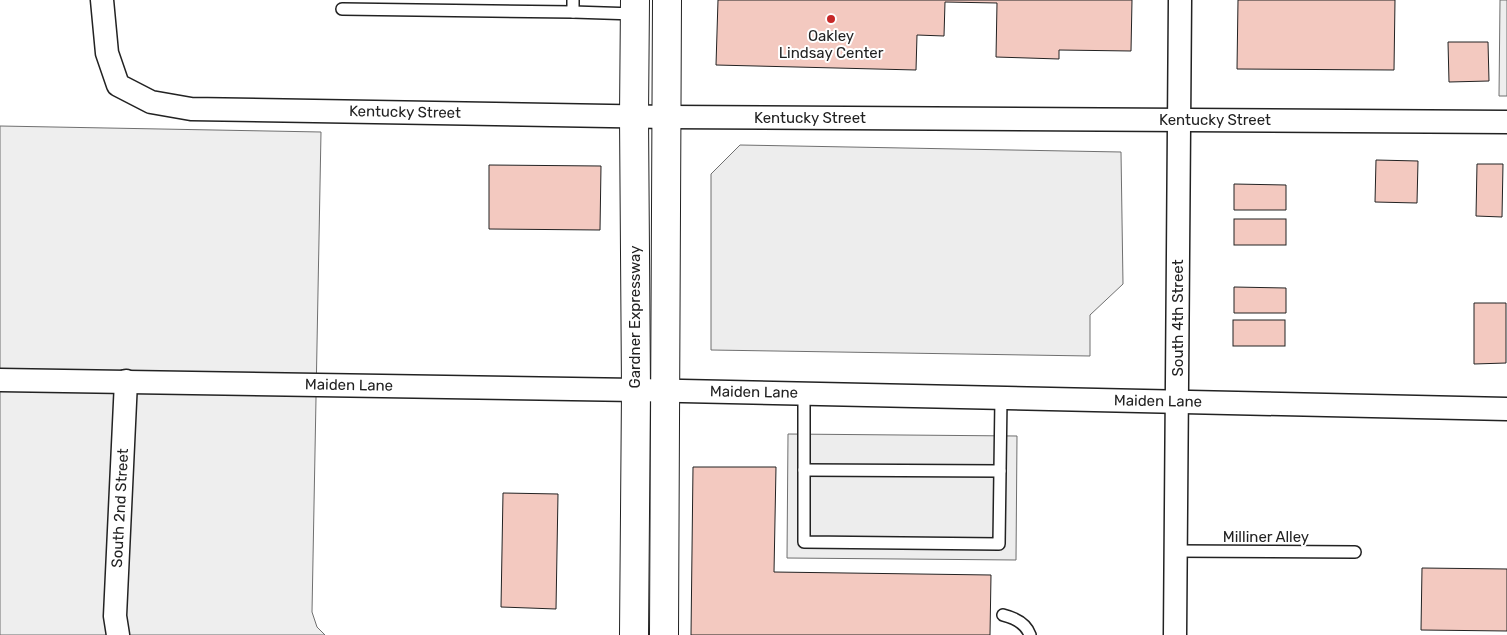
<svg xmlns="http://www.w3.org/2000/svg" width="1507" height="635" viewBox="0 0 1507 635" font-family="Rubik,sans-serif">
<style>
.green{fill:#eee;stroke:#6f6f6f}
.parking{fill:#ededed;stroke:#6f6f6f}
.building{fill:#f3c9c0;stroke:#222}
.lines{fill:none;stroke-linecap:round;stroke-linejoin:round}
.service-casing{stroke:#222;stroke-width:14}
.minor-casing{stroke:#222;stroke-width:25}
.secondary-casing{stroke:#222;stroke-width:30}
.service{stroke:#fff;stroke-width:11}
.minor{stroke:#fff;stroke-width:22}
.secondary{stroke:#fff;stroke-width:28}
.poi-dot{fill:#c62828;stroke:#fff;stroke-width:2}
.labels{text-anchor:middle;stroke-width:4;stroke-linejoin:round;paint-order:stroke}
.poi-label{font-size:15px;fill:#222;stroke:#fff}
.street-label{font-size:15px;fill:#222;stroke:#fff}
</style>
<rect width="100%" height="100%" fill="#fff"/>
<g class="green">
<polygon points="1500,0 1507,0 1507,96 1499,96"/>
<polygon points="0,126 321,132 312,612 317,627 325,635 0,635"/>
</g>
<g class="parking">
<polygon points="740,145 1121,152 1123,284 1090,315 1090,356 711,350 711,174"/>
<polygon points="788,434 1017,436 1016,560 787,558"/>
</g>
<g class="building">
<polygon points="718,0 1132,0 1131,51 1059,50 1059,59 996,57 997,3 945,2 944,36 917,35 916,70 716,65"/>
<polygon points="1238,0 1395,0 1394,70 1237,69"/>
<polygon points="1448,42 1488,42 1489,81 1449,82"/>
<polygon points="1376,160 1418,161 1417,203 1375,202"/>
<polygon points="1477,164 1503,164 1502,217 1476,216"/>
<polygon points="489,165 601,166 600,230 489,229"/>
<polygon points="1234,184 1286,185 1286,210 1234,210"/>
<rect x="1234" y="219" width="52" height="26"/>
<polygon points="1234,287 1286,288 1286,313 1234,313"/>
<polygon points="1474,303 1506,303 1506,363 1474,364"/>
<rect x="1233" y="320" width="52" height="26"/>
<polygon points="693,467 776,467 774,572 991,575 990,635 691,635"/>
<polygon points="503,493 558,494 556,609 501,607"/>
<polygon points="1422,568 1507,569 1507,631 1421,630"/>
</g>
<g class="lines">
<g class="service-casing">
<g id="service">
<polyline points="342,9 573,12 573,0"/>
<polyline points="573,12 635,14"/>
<polyline points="804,394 804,542 999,544 1001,398"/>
<polyline points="804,470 1000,471"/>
<polyline points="1176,551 1355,552"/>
<path d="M1003,615c12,3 23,8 27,20"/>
</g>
</g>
<g class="minor-casing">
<g id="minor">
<polyline points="102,0 107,53 118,85 151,102 191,109 667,117 1507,122"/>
<polyline points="0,380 636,390 1507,409"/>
<polyline points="118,635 115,616 126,381"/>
<polyline points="1175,635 1180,0"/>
</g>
</g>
<g class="secondary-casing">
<g id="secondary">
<polyline points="634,635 636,390 634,116 635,0"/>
<polyline points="664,635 667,0"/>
</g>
</g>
<use href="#service" class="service"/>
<use href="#minor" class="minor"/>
<use href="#secondary" class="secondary"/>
</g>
<circle class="poi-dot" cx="831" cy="19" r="5"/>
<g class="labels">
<g class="poi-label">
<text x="831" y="41">Oakley<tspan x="831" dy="17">Lindsay Center</tspan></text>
</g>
<g class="street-label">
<text transform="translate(405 112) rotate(1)" y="5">Kentucky Street</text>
<text x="810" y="123">Kentucky Street</text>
<text x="1215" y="125">Kentucky Street</text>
<text transform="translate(635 317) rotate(-90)" y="5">Gardner Expressway</text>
<text transform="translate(1178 318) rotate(-90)" y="5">South 4th Street</text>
<text transform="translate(349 385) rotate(1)" y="5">Maiden Lane</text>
<text transform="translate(754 392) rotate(1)" y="5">Maiden Lane</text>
<text transform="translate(1158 401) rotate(1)" y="5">Maiden Lane</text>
<text transform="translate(120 508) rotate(-87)" y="5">South 2nd Street</text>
<text x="1266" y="542">Milliner Alley</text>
</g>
</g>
</svg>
